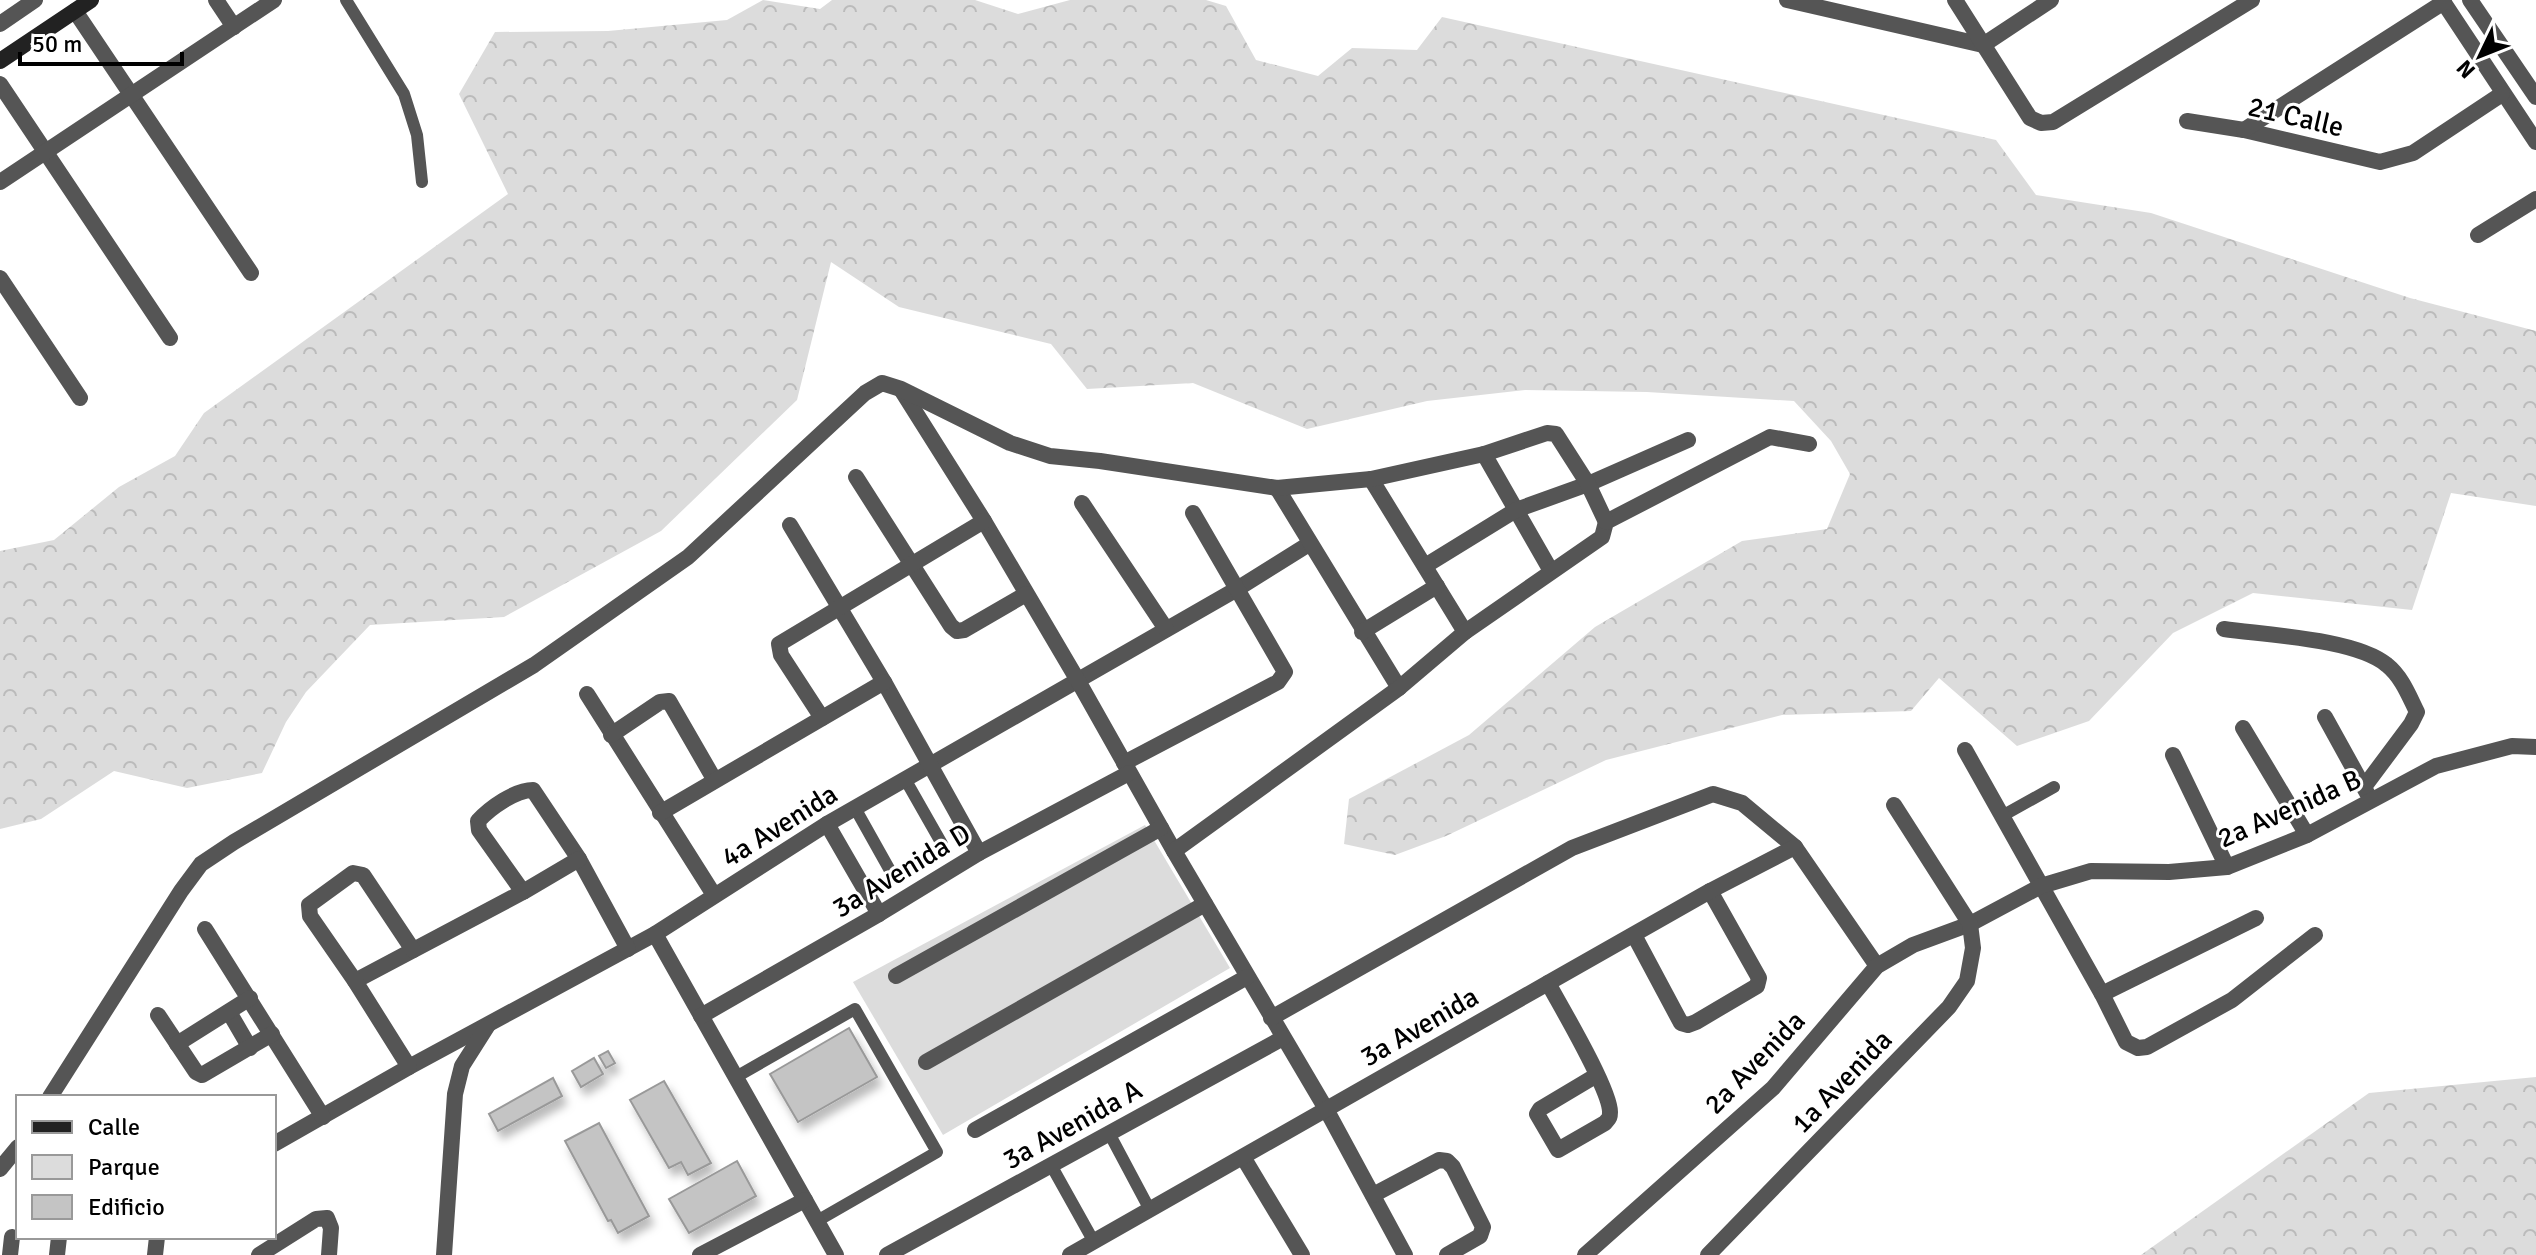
<svg xmlns="http://www.w3.org/2000/svg" width="2536" height="1255" viewBox="0 0 2536 1255" font-family="Signika,sans-serif">
<style>
.forest{fill:url(#forest-crowns)}
.green{fill:#dcdcdc}
.building{fill:#c4c4c4;stroke:#999;stroke-width:2;filter:url(#shadow)}
.lines{fill:none;stroke-linecap:round;stroke-linejoin:round}
.service{stroke:#555;stroke-width:12}
.pedestrian{stroke:#555;stroke-width:16}
.minor{stroke:#555;stroke-width:16}
.secondary{stroke:#222;stroke-width:16}
.labels{text-anchor:middle;stroke-width:6;stroke-linejoin:round;paint-order:stroke}
.street-label{font-size:28px;fill:#000;stroke:#fff}
</style>
<defs>
<pattern id="forest-crowns" width="20" height="18" patternUnits="userSpaceOnUse" patternTransform="scale(2)"><rect width="20" height="18" fill="#dcdcdc"/><path d="M2 6a3 3 0 1 1 6 0M12 15a3 3 0 1 1 6 0" fill="none" stroke="#bbb"/></pattern>
<filter id="shadow"><feDropShadow dx="4.5" dy="8" stdDeviation="4" flood-color="#0004"/></filter>
</defs>
<rect width="100%" height="100%" fill="#fff"/>
<g class="forest">
<polygon points="763,0 820,9 832,0 975,0 1018,14 1070,0 1206,0 1226,6 1256,60 1318,76 1352,48 1417,50 1442,17 1996,140 2036,195 2151,213 2410,298 2536,331 2536,506 2451,493 2412,610 2253,593 2173,633 2089,721 2017,746 1939,678 1911,711 1782,715 1606,760 1446,836 1395,855 1344,844 1349,799 1469,735 1595,627 1742,541 1827,529 1850,474 1831,441 1794,401 1647,392 1525,390 1427,401 1307,429 1193,383 1087,389 1051,344 899,307 831,262 797,400 661,531 504,617 370,625 306,692 286,722 262,773 187,788 114,771 41,819 0,829 0,551 54,540 119,487 175,456 204,413 508,194 459,94 495,32 608,31 727,20"/>
<polygon points="2536,1077 2536,1255 2141,1255 2369,1093"/>
</g>
<polygon class="green" points="1145,825 1230,968 943,1135 853,982"/>
<g class="building">
<polygon points="849,1028 877,1077 798,1122 770,1074"/>
<polygon points="608,1051 615,1063 606,1068 599,1056"/>
<polygon points="594,1058 603,1074 581,1087 572,1071"/>
<polygon points="553,1078 562,1096 498,1131 489,1114"/>
<polygon points="664,1081 711,1163 688,1175 681,1162 669,1168 630,1100"/>
<polygon points="599,1123 649,1216 618,1233 611,1220 608,1221 565,1141"/>
<polygon points="737,1161 756,1196 689,1233 669,1199"/>
</g>
<g class="lines">
<g class="service">
<polyline points="346,0 404,94 417,135 422,182"/>
<polyline points="855,808 892,874 897,875 936,854 942,844 905,779"/>
<polyline points="2002,816 2054,787"/>
<polyline points="736,1077 855,1009 937,1152 817,1221"/>
<polyline points="1109,1133 1150,1210"/>
<polyline points="1051,1165 1094,1242"/>
</g>
<polyline class="pedestrian" points="274,1144 409,1067 655,934 827,824 1237,589 1309,544"/>
<g class="minor">
<polyline points="216,0 234,27"/>
<polyline points="1787,0 1983,45 2051,0"/>
<polyline points="1955,0 2030,118 2041,123 2053,122 2252,0"/>
<polyline points="2442,0 2536,142"/>
<polyline points="2470,0 2536,97"/>
<polyline points="75,11 251,273"/>
<polyline points="0,24 35,0"/>
<polyline points="0,84 170,338"/>
<polyline points="2187,121 2244,130 2380,162 2413,153 2502,94"/>
<polyline points="2244,130 2444,2"/>
<polyline points="0,182 274,0"/>
<polyline points="2478,235 2536,199"/>
<polyline points="0,278 80,398"/>
<polyline points="902,391 984,521 1077,679 1174,851 1326,1109 1405,1255"/>
<polyline points="1484,454 1551,571"/>
<polyline points="856,477 951,626 957,631 964,630 1026,594"/>
<polyline points="1371,479 1465,632"/>
<polyline points="1277,488 1399,688"/>
<polyline points="1082,503 1166,629"/>
<polyline points="790,525 884,682 979,853"/>
<polyline points="1425,566 1516,510 1588,484 1688,440"/>
<path d="M2224,629c43,6 132,10 163,36 15,12 22,31 30,47l-6,12 -47,63"/>
<polyline points="1362,632 1437,586"/>
<polyline points="587,694 714,895"/>
<polyline points="2325,717 2367,793"/>
<polyline points="822,718 781,655 779,644 984,521"/>
<polyline points="2243,728 2307,835"/>
<polyline points="611,735 660,702 669,701 714,779"/>
<polyline points="1965,750 2102,994 2126,1042 2138,1048 2147,1047 2232,1000 2315,935"/>
<polyline points="2173,755 2227,867"/>
<polyline points="1124,763 1278,682 1285,672 1193,513"/>
<polyline points="660,813 884,682"/>
<polyline points="827,824 879,914"/>
<polyline points="1174,851 1399,688 1465,632 1602,537 1606,522 1770,437 1809,444"/>
<path d="M523,892l-44,-62 -1,-9c12,-13 37,-31 55,-31l46,69 49,90"/>
<polyline points="205,929 323,1117"/>
<polyline points="655,934 836,1255"/>
<polyline points="1634,935 1681,1023 1688,1025 1696,1022 1757,986 1759,978 1710,891"/>
<polyline points="896,976 1161,828"/>
<polyline points="355,981 523,892 579,859"/>
<path d="M1548,983c13,24 62,106 62,129 0,6 -1,6 -5,11l-47,27 -21,-36 3,-5 57,-34"/>
<polyline points="2102,994 2256,918"/>
<polyline points="229,1012 250,1048"/>
<polyline points="158,1015 196,1072 202,1075 272,1034"/>
<polyline points="701,1016 879,914 979,853 1129,773"/>
<polyline points="1271,1018 1572,848 1713,794 1742,803 1795,847 1877,966"/>
<polyline points="177,1044 250,998"/>
<polyline points="926,1062 1205,904"/>
<polyline points="409,1067 355,981 310,916 309,905 353,873 363,875 413,950"/>
<polyline points="50,1097 181,891 201,864 234,842 534,665 688,557 865,393 882,383 901,389 1010,443 1050,456 1100,461 1277,488 1371,479 1484,454 1547,433 1556,434 1588,484 1606,522"/>
<polyline points="975,1130 1247,977"/>
<polyline points="1243,1157 1302,1255"/>
<polyline points="0,1169 18,1147"/>
<polyline points="1373,1195 1439,1160 1447,1161 1453,1167 1483,1227 1480,1236 1447,1255"/>
<polyline points="10,1255 12,1237"/>
<polyline points="57,1255 59,1237"/>
<polyline points="155,1255 157,1237"/>
<polyline points="259,1255 316,1219 327,1218 331,1228 329,1255"/>
<polyline points="444,1255 455,1094 462,1066 488,1025"/>
<polyline points="700,1255 805,1200"/>
<polyline points="887,1255 1283,1038"/>
<polyline points="1070,1255 1548,983 1710,891 1795,847"/>
<polyline points="1585,1255 1773,1088 1877,966 1913,945 1970,924 2041,886 2091,871 2169,872 2227,867 2307,835 2436,766 2512,746 2536,747"/>
<polyline points="1708,1255 1949,1007 1967,981 1973,948 1970,924 1894,805"/>
</g>
<polyline class="secondary" points="0,61 91,0"/>
</g>
<g class="labels">
<g class="street-label">
<text transform="translate(2296 116) rotate(13)" y="10">21 Calle</text>
<text transform="translate(2289 808) rotate(-24)" y="10">2a Avenida B</text>
<text transform="translate(779 825) rotate(-32)" y="10">4a Avenida</text>
<text transform="translate(901 870) rotate(-31)" y="10">3a Avenida D</text>
<text transform="translate(1419 1026) rotate(-30)" y="10">3a Avenida</text>
<text transform="translate(1754 1062) rotate(-46)" y="10">2a Avenida</text>
<text transform="translate(1841 1081) rotate(-46)" y="10">1a Avenida</text>
<text transform="translate(1072 1124) rotate(-29)" y="10">3a Avenida A</text>
</g>
</g>
<rect x="16" y="1095" width="260" height="144" fill="#ffffff" stroke="#999999" stroke-width="2"/>
<rect x="32" y="1121" width="40" height="12" fill="#222222" stroke="#999999" stroke-width="2"/>
<text x="88" y="1135" font-size="24" fill="#000000">Calle</text>
<rect x="32" y="1155" width="40" height="24" fill="#dcdcdc" stroke="#999999" stroke-width="2"/>
<text x="88" y="1175" font-size="24" fill="#000000">Parque</text>
<rect x="32" y="1195" width="40" height="24" fill="#c4c4c4" stroke="#999999" stroke-width="2"/>
<text x="88" y="1215" font-size="24" fill="#000000">Edificio</text>
<g transform="translate(2480 56) rotate(227)" stroke="#ffffff" stroke-width="6" paint-order="stroke">
<path d="M0-6L14 30L0 20L-14 30Z" fill="#000000"/>
<text y="-12" font-size="22" font-weight="bold" text-anchor="middle" fill="#000000">N</text>
</g>
<path d="M20 52v12h162v-12" fill="none" stroke="#000000" stroke-width="4"/>
<text x="32" y="52" font-size="24" fill="#000000" stroke="#ffffff" stroke-width="6" paint-order="stroke">50 m</text>
</svg>
